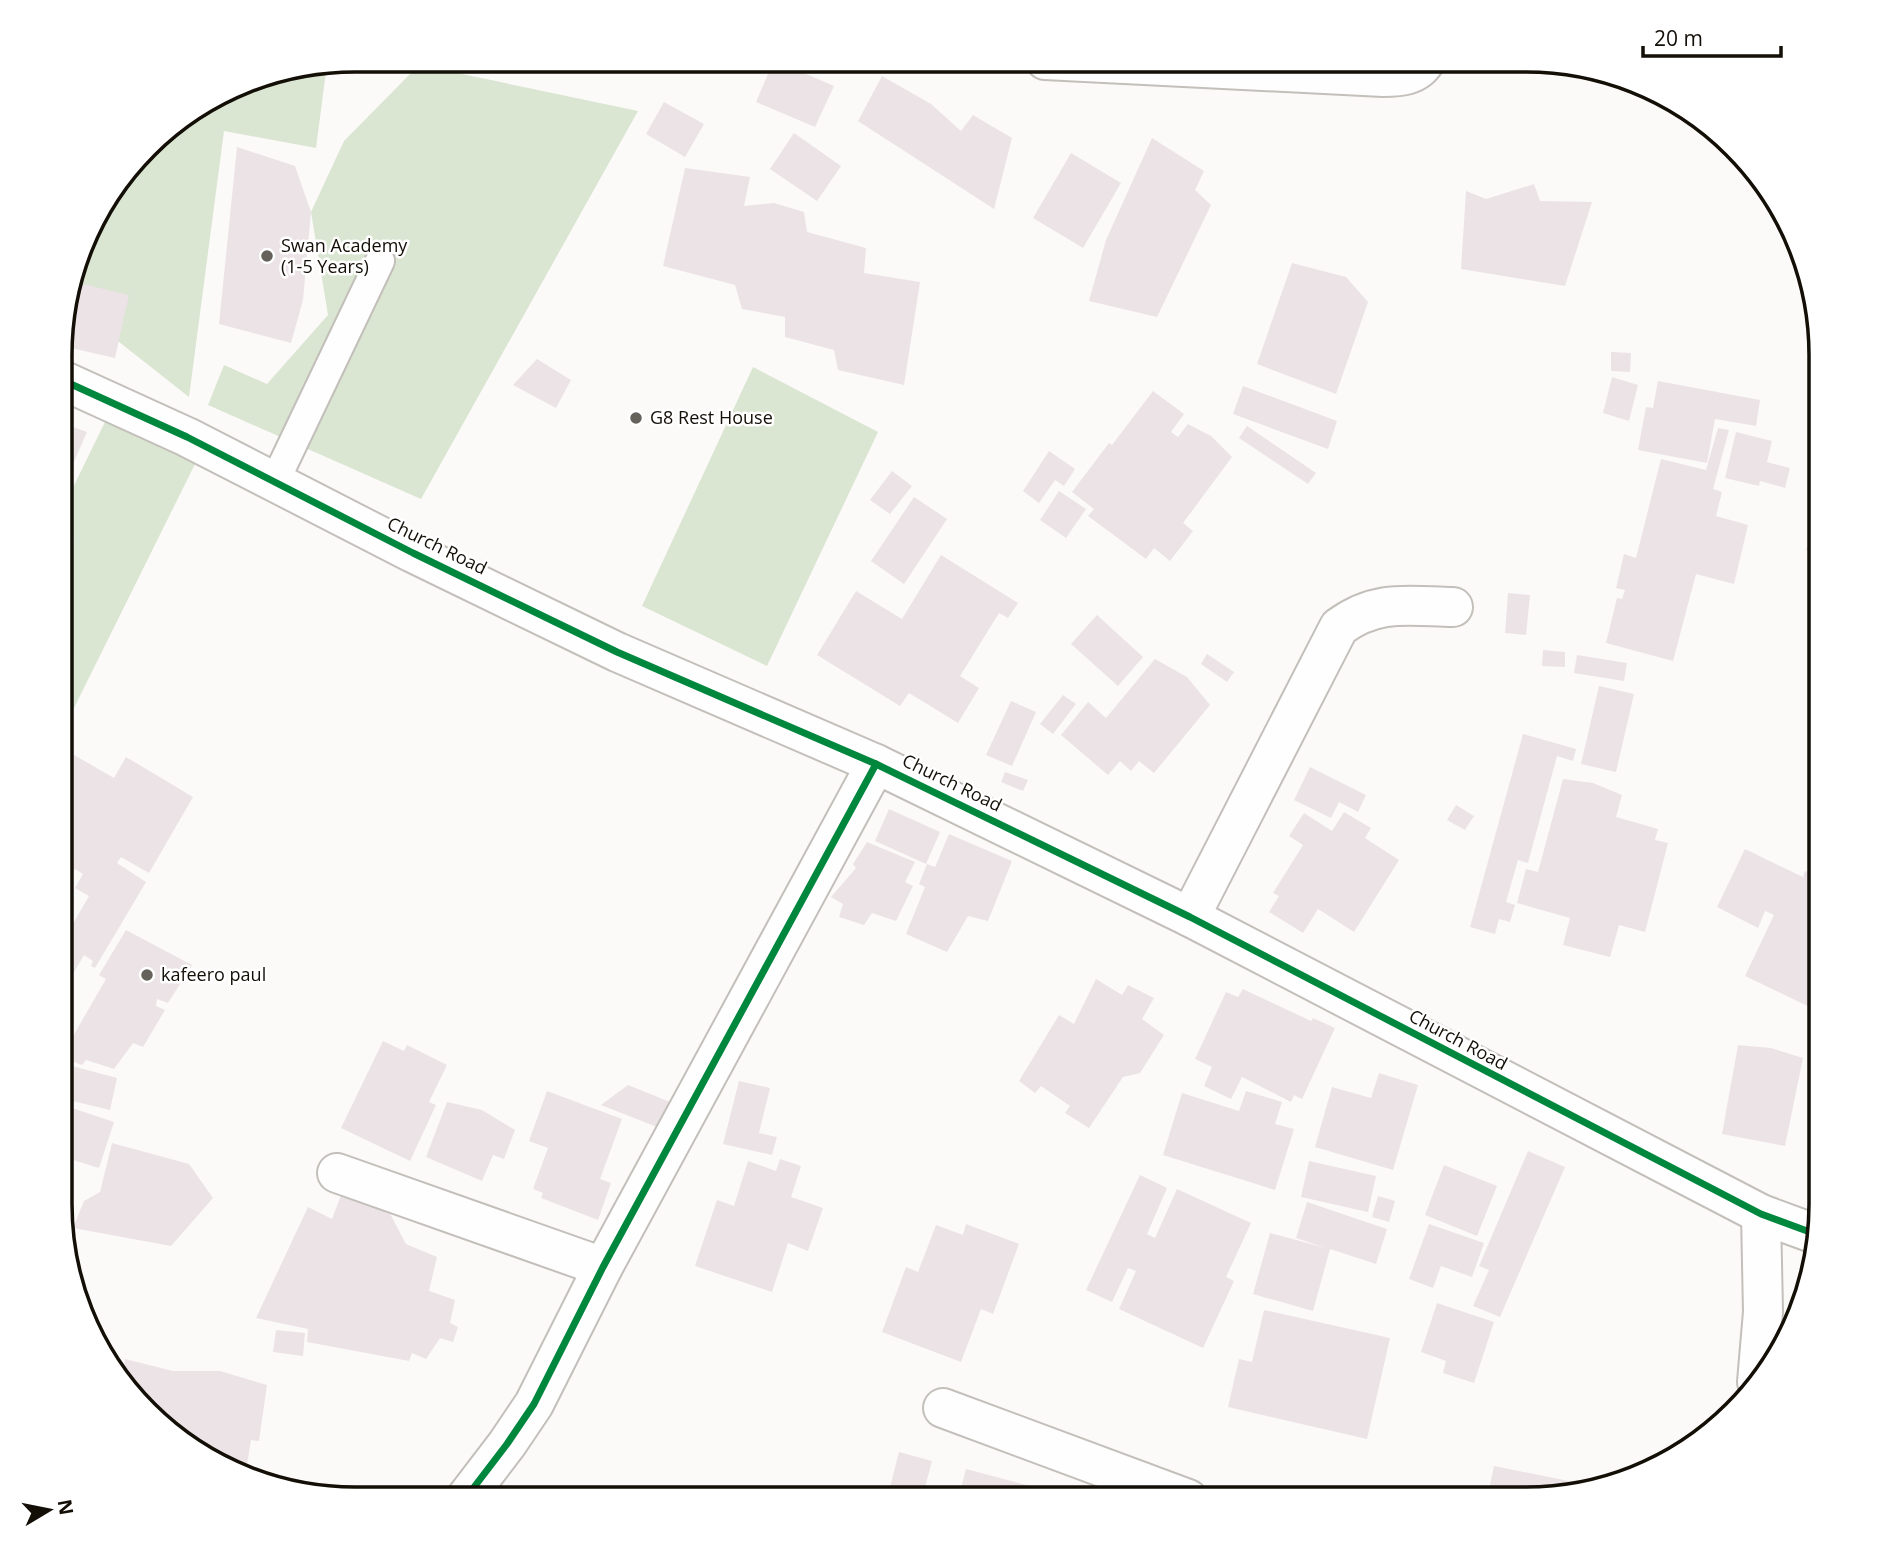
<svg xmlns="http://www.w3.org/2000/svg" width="1881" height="1559" viewBox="0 0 1881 1559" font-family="'Open Sans',sans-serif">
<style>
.green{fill:#dae5d2}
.building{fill:#ece3e6}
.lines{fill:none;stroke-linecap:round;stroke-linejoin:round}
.service-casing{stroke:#c3bfba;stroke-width:32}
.minor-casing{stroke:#c3bfba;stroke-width:42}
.service{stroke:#fffefe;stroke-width:28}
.minor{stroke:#fffefe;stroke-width:38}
.cycleway-casing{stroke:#fff;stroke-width:11}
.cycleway{stroke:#00873e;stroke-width:7}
.poi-dot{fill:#65615b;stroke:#fff;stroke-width:2.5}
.labels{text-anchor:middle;stroke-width:5;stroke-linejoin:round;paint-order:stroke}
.poi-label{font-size:18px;fill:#130e06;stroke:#fff;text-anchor:start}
.street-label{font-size:18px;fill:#130e06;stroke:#fff}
.rim{fill:none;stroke:#130e06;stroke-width:3.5}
</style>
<rect width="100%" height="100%" fill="#fcfaf8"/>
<g class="green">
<polygon points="327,64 316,148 224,131 189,397 67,301 99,208 160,133 260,75"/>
<polygon points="419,65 638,111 421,499 208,405 224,365 267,384 328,315 311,212 344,141"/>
<polygon points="753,367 878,432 767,666 642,606"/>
<polygon points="105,422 197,460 69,718 61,716 62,553 71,529 62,522 62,510"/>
</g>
<g class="building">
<polygon points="774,60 834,86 815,127 756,102"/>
<polygon points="882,76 931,104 961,131 973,115 1012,138 994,209 858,121"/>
<polygon points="664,102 704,124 685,157 646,134"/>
<polygon points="794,133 841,166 817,201 770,169"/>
<polygon points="1152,138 1204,171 1195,190 1211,205 1157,317 1089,301 1106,240"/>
<polygon points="237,147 295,166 311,212 303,300 291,343 219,324"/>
<polygon points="1071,153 1121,183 1083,248 1033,218"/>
<polygon points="685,168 750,177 744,206 774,203 804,212 807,232 866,248 864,273 920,282 904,385 838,370 834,350 785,337 785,317 742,309 735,285 663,266"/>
<polygon points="1534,184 1540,201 1592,202 1565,286 1461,269 1466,191 1486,199"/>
<polygon points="1292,263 1346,277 1368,302 1336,394 1257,364"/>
<polygon points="74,282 129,295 115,358 62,346 62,316"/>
<polygon points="1611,352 1631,353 1630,372 1611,371"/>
<polygon points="537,359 571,380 556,408 513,385"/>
<polygon points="1612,377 1638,385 1629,421 1603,413"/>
<polygon points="1658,381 1760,400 1756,426 1715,419 1707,463 1638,450 1646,407 1653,408"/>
<polygon points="1243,386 1337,421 1328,449 1233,414"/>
<polygon points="1153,391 1184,414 1171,432 1178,437 1188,424 1211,436 1232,457 1183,523 1193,531 1170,561 1154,548 1146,559 1088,516 1094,509 1072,492 1109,443 1112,445"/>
<polygon points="62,423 87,432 62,489"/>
<polygon points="1247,426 1316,473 1308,484 1239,438"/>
<polygon points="1718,428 1729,430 1713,489 1722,492 1716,516 1748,525 1734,584 1696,574 1673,661 1606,643 1617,598 1622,599 1625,590 1616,588 1624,554 1636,558 1661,459 1706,470"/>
<polygon points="1736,432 1772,441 1767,462 1790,468 1785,488 1760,481 1759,486 1725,478"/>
<polygon points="1049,451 1075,469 1064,486 1055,480 1039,503 1023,491"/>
<polygon points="892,471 912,486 890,514 870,500"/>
<polygon points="1059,491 1086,509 1066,538 1040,520"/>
<polygon points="914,497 947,519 904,584 871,561"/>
<polygon points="1821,517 1821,557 1806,550"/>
<polygon points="62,527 75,540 62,569"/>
<polygon points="941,555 1018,603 1008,618 999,613 960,676 979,688 958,723 909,693 900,706 817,655 856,591 902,619"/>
<polygon points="1508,593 1530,595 1526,635 1505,633"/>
<polygon points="1097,615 1143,657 1118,686 1071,644"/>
<polygon points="1543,650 1565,652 1565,667 1542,666"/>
<polygon points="1207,654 1234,672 1227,682 1201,664"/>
<polygon points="1577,655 1627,663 1624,681 1574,673"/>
<polygon points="1155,659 1187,677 1210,705 1154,773 1139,761 1131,771 1120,761 1108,775 1061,735 1088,702 1106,718"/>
<polygon points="1599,686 1634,694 1616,772 1581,764"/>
<polygon points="1063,695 1076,704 1053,734 1040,724"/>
<polygon points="1011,701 1036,712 1012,766 986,755"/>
<polygon points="1523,734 1576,749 1573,761 1557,756 1528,863 1518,860 1506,902 1515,905 1510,922 1499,919 1495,934 1470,927"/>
<polygon points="67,751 114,778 126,757 193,797 149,873 121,857 117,863 146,882 95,968 91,966 93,961 84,955 70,979 61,974 61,931 69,918 74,922 89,896 75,888 83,874 75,869 63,888 61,887 61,761"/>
<polygon points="1310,767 1366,795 1358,812 1339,802 1331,818 1294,800"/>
<polygon points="1005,772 1028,780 1023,791 1001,782"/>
<polygon points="1563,779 1593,783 1622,795 1616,817 1658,829 1655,840 1668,843 1645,932 1619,925 1610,957 1563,945 1570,918 1517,903 1526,869 1538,872"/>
<polygon points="1456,805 1474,816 1465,830 1447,820"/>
<polygon points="889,809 940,832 926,864 875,841"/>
<polygon points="1344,812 1371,828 1365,838 1399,860 1354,932 1318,909 1303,933 1269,912 1279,896 1273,893 1303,845 1289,836 1304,813 1332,831"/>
<polygon points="949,834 1012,861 988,921 968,916 947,952 906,934 925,887 919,884 927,864 935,867"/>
<polygon points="867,842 915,862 905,882 913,886 896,921 872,913 864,925 839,917 843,904 831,897 856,868 853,864"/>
<polygon points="1745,849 1803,877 1805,871 1821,877 1821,1004 1818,1011 1745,976 1774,915 1765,911 1758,928 1717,907"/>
<polygon points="126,930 192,965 168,1003 157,999 156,1006 165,1010 143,1047 133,1043 114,1069 86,1060 82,1065 61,1057 106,979 99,975"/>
<polygon points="1096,979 1122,995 1128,985 1154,998 1142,1019 1164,1035 1140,1073 1123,1077 1089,1128 1065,1113 1070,1106 1041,1086 1035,1093 1019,1081 1059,1015 1074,1024"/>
<polygon points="1243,989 1311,1021 1313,1018 1335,1028 1302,1099 1294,1095 1291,1102 1242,1077 1231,1099 1204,1086 1212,1067 1195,1059 1226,992 1238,997"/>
<polygon points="383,1041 404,1051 407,1045 447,1065 429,1102 436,1105 410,1161 341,1128"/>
<polygon points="1738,1045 1771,1048 1803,1058 1785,1146 1722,1134"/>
<polygon points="61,1063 117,1078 110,1110 60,1098"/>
<polygon points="1379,1073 1418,1085 1393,1170 1315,1147 1332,1087 1371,1098"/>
<polygon points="739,1081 770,1088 759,1133 777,1137 772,1155 723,1144"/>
<polygon points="628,1085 675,1104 662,1129 601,1105"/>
<polygon points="547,1091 622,1119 600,1179 611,1183 598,1220 541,1198 543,1193 533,1189 548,1148 529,1141"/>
<polygon points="1246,1091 1282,1102 1275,1124 1294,1129 1275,1190 1163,1155 1182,1093 1239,1111"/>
<polygon points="447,1102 482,1110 515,1130 504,1159 493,1155 482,1181 426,1157"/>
<polygon points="60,1104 114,1122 99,1168 60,1156"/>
<polygon points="112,1143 189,1164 213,1198 171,1246 73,1228 84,1201 100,1192"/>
<polygon points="1528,1151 1565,1167 1500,1317 1473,1306 1489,1270 1479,1266"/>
<polygon points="780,1159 801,1166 791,1197 823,1208 808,1251 788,1243 772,1292 695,1266 717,1200 734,1206 748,1161 776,1171"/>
<polygon points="1309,1161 1376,1176 1368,1212 1301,1197"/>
<polygon points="1444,1165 1497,1186 1477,1236 1425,1215"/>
<polygon points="1140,1175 1167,1188 1147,1234 1155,1238 1177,1189 1251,1223 1226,1277 1234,1281 1203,1348 1119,1309 1136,1271 1128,1268 1112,1302 1086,1290"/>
<polygon points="343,1190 387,1208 406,1244 437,1257 429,1291 455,1300 450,1323 458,1327 453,1342 440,1338 426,1359 412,1353 409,1361 307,1342 308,1329 256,1318 308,1207 332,1219"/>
<polygon points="1378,1196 1395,1201 1389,1222 1372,1217"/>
<polygon points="1307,1202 1387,1229 1376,1264 1330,1249 1313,1311 1253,1294 1270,1233 1326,1248 1296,1238"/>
<polygon points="966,1224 1019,1244 993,1314 981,1309 961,1362 882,1332 906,1267 918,1272 936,1225 963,1235"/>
<polygon points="1429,1224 1484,1243 1472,1277 1441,1266 1433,1288 1409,1279"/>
<polygon points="1437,1303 1494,1322 1474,1383 1443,1373 1446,1361 1421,1352"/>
<polygon points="1264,1310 1390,1338 1367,1439 1228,1407 1239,1359 1252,1362"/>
<polygon points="276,1330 305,1333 303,1356 273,1352"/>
<polygon points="125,1359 173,1371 220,1371 267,1385 259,1441 251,1440 245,1478 146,1413 122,1379"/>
<polygon points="899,1452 932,1461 922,1499 887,1499"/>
<polygon points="1494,1466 1594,1486 1526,1500 1487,1499"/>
<polygon points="966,1469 1075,1498 1075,1499 958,1499"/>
</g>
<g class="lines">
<g class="service-casing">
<polyline id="service" points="275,481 380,261"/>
</g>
<g class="minor-casing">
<g id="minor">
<path d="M1045,60l338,17c17,0 34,-1 43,-17"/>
<polyline points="62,380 187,437 413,553 617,652 876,764 1190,917 1761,1214 1818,1235"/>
<path d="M1190,917l149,-290c38,-28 69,-21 114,-20"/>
<polyline points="337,1173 603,1267"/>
<polyline points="1757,1382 1763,1312 1761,1214"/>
<polyline points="943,1408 1188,1499"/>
<polyline points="465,1499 507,1444 534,1404 603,1267 876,764"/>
</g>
</g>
<use href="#service" class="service"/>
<use href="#minor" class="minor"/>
<g class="cycleway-casing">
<g id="cycleway">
<polyline points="62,380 187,437 413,553 617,652 876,764 1190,917 1761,1214 1818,1235"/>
<polyline points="465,1499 507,1444 534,1404 603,1267 876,764"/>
</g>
</g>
<use href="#cycleway" class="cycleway"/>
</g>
<g class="poi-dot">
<circle cx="267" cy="256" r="7"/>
<circle cx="636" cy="418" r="7"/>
<circle cx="147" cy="975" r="7"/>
</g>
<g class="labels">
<g class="poi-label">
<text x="281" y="252">Swan Academy<tspan x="281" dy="21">(1-5 Years)</tspan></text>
<text x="650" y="424">G8 Rest House</text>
<text x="161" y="981">kafeero paul</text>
</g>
<g class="street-label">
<text transform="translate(437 546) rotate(26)" y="6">Church Road</text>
<text transform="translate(952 783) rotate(26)" y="6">Church Road</text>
<text transform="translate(1458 1040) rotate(28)" y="6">Church Road</text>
</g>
</g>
<path d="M0 0H1881V1559H0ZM355 72H1526A283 283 0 0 1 1809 355V1204A283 283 0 0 1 1526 1487H355A283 283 0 0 1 72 1204V355A283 283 0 0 1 355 72Z" fill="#fff" fill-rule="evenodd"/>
<path class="rim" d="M355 72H1526A283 283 0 0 1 1809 355V1204A283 283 0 0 1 1526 1487H355A283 283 0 0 1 72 1204V355A283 283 0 0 1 355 72Z"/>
<g transform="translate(49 1510) rotate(80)" stroke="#ffffff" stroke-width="5" paint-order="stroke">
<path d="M0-5L12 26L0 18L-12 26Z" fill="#130e06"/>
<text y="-10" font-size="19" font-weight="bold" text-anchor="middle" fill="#130e06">N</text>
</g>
<path d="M1643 46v10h138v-10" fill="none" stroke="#130e06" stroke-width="3.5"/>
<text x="1654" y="46" font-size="21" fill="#130e06" stroke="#ffffff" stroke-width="5" paint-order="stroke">20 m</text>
</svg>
